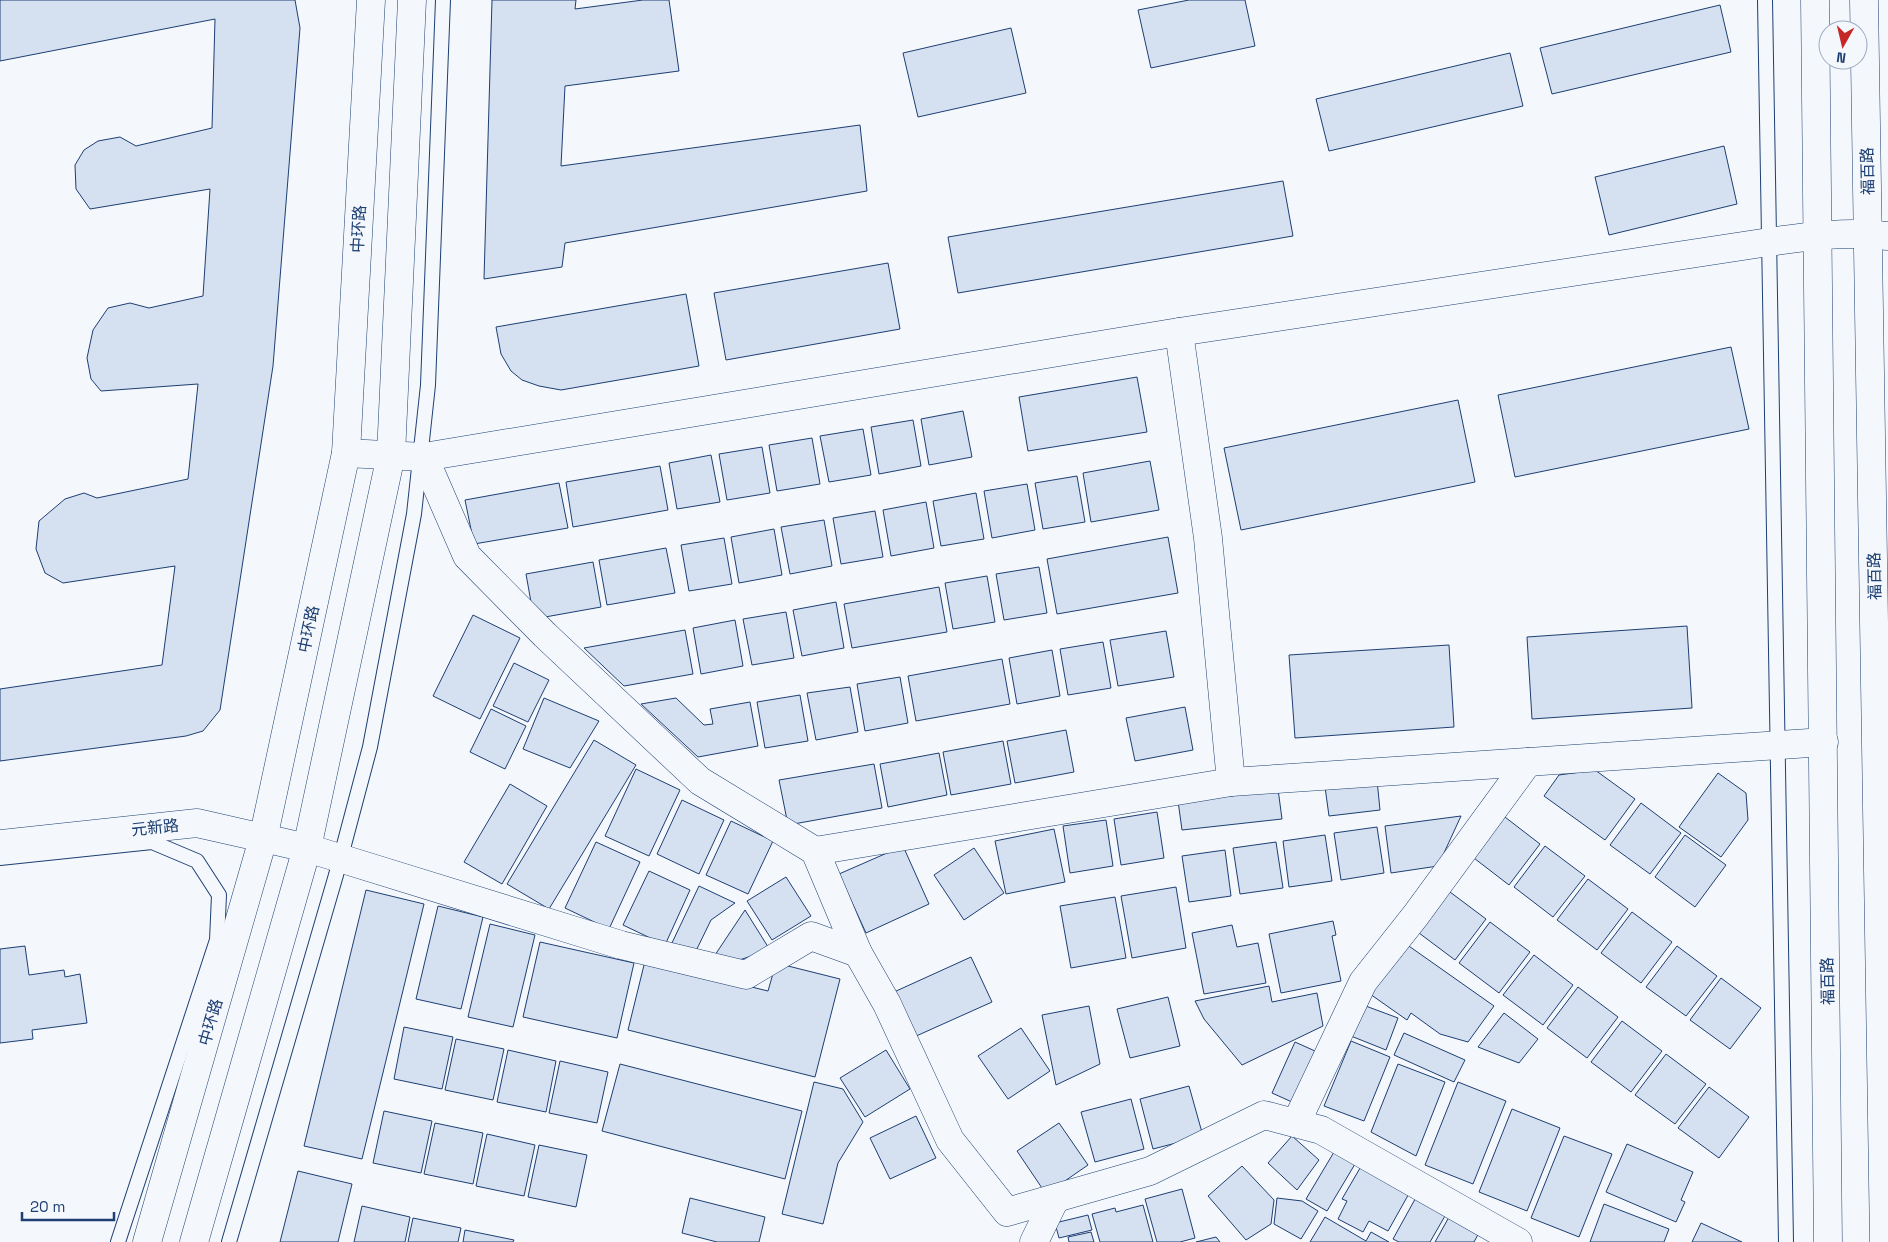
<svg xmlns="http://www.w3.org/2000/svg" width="1888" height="1242" viewBox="0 0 1888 1242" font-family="'Space Grotesk','Noto Sans SC',sans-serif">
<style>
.building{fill:#d5e0f0;stroke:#1d3f73}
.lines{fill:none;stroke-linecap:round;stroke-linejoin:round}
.service-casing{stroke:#1d3f73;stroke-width:16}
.minor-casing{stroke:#1d3f73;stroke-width:29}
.tertiary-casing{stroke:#1d3f73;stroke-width:29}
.primary-casing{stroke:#1d3f73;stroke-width:29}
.service{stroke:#f4f7fb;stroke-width:14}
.minor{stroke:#f4f7fb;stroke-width:28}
.tertiary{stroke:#f4f7fb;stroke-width:28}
.primary{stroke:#f4f7fb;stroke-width:28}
.labels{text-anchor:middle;stroke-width:4;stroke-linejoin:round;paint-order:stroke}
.street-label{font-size:16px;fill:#1d3f73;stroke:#f4f7fb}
</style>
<rect width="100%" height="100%" fill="#f4f7fb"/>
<g class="building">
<polygon points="0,0 295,0 300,28 273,366 220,710 203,731 186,736 0,761 0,689 162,665 175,566 63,583 45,573 36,549 39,521 65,499 84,493 97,498 188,479 198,384 101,391 91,379 87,358 93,330 108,308 130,303 149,308 203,296 210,189 90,209 76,189 75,165 84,150 98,141 120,137 136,146 212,128 215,19 0,61"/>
<polygon points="492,0 576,0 575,9 643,0 669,0 679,71 565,86 561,166 860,125 867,191 565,243 562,267 484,279"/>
<polygon points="1189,0 1245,0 1255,46 1151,68 1138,10"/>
<polygon points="1720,5 1731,52 1552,94 1540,48"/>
<polygon points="1011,28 1026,93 918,117 903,53"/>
<polygon points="1510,53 1523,106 1329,151 1316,99"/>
<polygon points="1724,146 1737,204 1609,235 1595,177"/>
<polygon points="1283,181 1293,236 958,293 948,237"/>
<polygon points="888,263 900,329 726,360 714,293"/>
<polygon points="686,294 699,366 561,390 539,386 522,380 511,371 501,354 496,327"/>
<polygon points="1731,347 1749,429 1515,477 1498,395"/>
<polygon points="1137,377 1147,432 1028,451 1019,397"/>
<polygon points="1458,400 1475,482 1241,530 1224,448"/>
<polygon points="963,411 972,457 929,465 921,419"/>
<polygon points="913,420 921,466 879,474 871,427"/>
<polygon points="863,429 871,475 829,482 820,436"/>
<polygon points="812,438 820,484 777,491 769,445"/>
<polygon points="762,447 770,493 727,500 719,454"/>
<polygon points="711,455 720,502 677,509 669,463"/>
<polygon points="1150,461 1159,510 1091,522 1083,473"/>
<polygon points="660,466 668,510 573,527 566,482"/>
<polygon points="1077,476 1085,522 1043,529 1035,483"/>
<polygon points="559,483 568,528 474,544 465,500"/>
<polygon points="1027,484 1035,530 992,538 984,491"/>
<polygon points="976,493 984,539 941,546 933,501"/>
<polygon points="926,502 934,548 891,556 883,510"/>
<polygon points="875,511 883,557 841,564 833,518"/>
<polygon points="824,520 832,566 790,574 781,527"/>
<polygon points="774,529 782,575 739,583 731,537"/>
<polygon points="1168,537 1178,593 1057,614 1047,559"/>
<polygon points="724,538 732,584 689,591 681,545"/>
<polygon points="666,548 675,593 607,605 599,560"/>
<polygon points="593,562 601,607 534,619 526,574"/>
<polygon points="1039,567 1047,613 1004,620 996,574"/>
<polygon points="987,576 995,622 953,629 945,583"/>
<polygon points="939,587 947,632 852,648 844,604"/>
<polygon points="836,602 844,648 802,656 793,610"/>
<polygon points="786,612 794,658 752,665 743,619"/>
<polygon points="473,615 520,638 480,719 433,696"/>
<polygon points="735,620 743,666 701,674 693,628"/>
<polygon points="1687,626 1692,708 1532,719 1527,637"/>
<polygon points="685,630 693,674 624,686 584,648"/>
<polygon points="1166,631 1174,677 1118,686 1110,640"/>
<polygon points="1103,642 1111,688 1068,695 1060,649"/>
<polygon points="1449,645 1454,727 1295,738 1289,655"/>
<polygon points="1052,650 1060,696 1017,704 1009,658"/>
<polygon points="1002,659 1010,704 916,721 908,676"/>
<polygon points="514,663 549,680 528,722 493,706"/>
<polygon points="900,677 908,723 865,731 857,684"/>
<polygon points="850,687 858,732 816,740 807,693"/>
<polygon points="800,695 808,741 765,748 757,702"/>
<polygon points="544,698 599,721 570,768 523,749"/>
<polygon points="676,698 704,725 713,724 710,709 750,702 758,746 698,757 641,704"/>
<polygon points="1185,707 1193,750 1135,761 1126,718"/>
<polygon points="491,709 526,726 505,769 470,752"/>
<polygon points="1066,730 1074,772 1015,783 1007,741"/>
<polygon points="594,740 636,765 549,909 507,884"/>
<polygon points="1003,741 1011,784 951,795 943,752"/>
<polygon points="939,753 947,795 888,807 880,764"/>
<polygon points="874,764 882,808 788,825 779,780"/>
<polygon points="636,769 680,790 649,856 605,836"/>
<polygon points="1595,770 1635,799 1605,840 1544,796 1559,775"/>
<polygon points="1718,773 1746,793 1748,820 1721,857 1679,827"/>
<polygon points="1377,780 1380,810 1329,816 1325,787"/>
<polygon points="510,784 547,806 502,884 464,862"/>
<polygon points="1278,789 1282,819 1182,830 1178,801"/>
<polygon points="682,800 724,820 699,874 657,854"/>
<polygon points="1641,803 1681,833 1650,874 1610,845"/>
<polygon points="1157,812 1164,858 1121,865 1114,819"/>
<polygon points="1501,814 1540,844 1509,885 1470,855"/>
<polygon points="1461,816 1438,866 1391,873 1385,826"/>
<polygon points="1106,820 1113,866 1070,873 1063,826"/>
<polygon points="731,821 773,841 748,894 706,875"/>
<polygon points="1377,827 1384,873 1341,880 1334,833"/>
<polygon points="1054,829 1065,882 1006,894 995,841"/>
<polygon points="1325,835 1332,881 1289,887 1283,841"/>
<polygon points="1685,835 1726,865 1695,907 1655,877"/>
<polygon points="596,842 640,862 609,929 565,908"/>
<polygon points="1276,842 1283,888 1240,894 1233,848"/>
<polygon points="903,846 929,904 866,933 839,874"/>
<polygon points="1545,846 1585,876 1553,917 1514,887"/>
<polygon points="974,848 1004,893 964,920 934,875"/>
<polygon points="1225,850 1231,896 1189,902 1182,856"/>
<polygon points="649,871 690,890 665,945 623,925"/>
<polygon points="786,877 811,916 772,940 747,901"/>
<polygon points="1588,879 1628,909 1597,950 1557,920"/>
<polygon points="699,886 735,903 711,920 694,955 671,945"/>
<polygon points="1176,887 1186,948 1132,958 1121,896"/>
<polygon points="1446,889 1486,919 1455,960 1415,930"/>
<polygon points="366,890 424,904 362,1159 304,1146"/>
<polygon points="1115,897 1126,958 1071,968 1060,906"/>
<polygon points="438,906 483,917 461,1009 416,999"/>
<polygon points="745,910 770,950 730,963 715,955"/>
<polygon points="1632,912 1672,942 1641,983 1601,953"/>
<polygon points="1333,921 1336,935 1332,936 1341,981 1281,993 1269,934"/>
<polygon points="1490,922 1530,952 1499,993 1459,963"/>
<polygon points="490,924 535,935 513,1027 468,1017"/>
<polygon points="1232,925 1237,947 1258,943 1266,983 1204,994 1192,933"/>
<polygon points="540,942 634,963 617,1038 523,1017"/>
<polygon points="1406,944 1494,1006 1468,1042 1440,1034 1411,1013 1407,1020 1370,994"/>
<polygon points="25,946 29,975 64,970 65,977 80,974 87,1023 32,1030 33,1039 0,1043 0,949"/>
<polygon points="1677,946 1717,976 1686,1016 1646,987"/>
<polygon points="1534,955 1573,985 1543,1025 1503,995"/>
<polygon points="971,957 992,1002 914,1037 894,992"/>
<polygon points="645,961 768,991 776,963 840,979 815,1077 628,1030"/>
<polygon points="1721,978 1761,1008 1730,1049 1690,1020"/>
<polygon points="1269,986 1272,1002 1317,993 1323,1026 1242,1065 1204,1019 1195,1001"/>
<polygon points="1578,987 1618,1017 1587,1058 1547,1028"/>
<polygon points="1168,997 1180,1046 1130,1058 1117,1009"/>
<polygon points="1363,1005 1398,1018 1386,1050 1351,1036"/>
<polygon points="1089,1006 1100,1064 1056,1085 1042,1015"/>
<polygon points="1504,1013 1538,1039 1519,1063 1478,1047"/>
<polygon points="1622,1021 1662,1051 1631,1092 1591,1062"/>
<polygon points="404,1027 453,1037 442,1089 394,1079"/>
<polygon points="1021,1028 1050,1071 1008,1099 978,1056"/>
<polygon points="1404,1033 1465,1060 1454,1082 1394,1055"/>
<polygon points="456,1039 504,1049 493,1100 445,1090"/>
<polygon points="1351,1041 1390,1057 1364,1121 1324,1106"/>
<polygon points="1295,1042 1315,1051 1292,1102 1272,1093"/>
<polygon points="508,1050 556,1061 546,1112 497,1102"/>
<polygon points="886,1050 910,1089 865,1117 840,1078"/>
<polygon points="1666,1054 1706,1084 1675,1124 1635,1095"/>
<polygon points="560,1061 608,1072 597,1123 549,1113"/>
<polygon points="620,1064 802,1111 785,1179 602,1131"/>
<polygon points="1398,1064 1445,1082 1416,1156 1371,1132"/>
<polygon points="814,1082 843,1089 863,1122 838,1163 823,1224 782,1214"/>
<polygon points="1458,1082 1506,1101 1473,1184 1425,1165"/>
<polygon points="1189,1086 1203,1136 1153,1149 1140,1099"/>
<polygon points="1709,1087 1749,1117 1719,1158 1678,1128"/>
<polygon points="1131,1099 1144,1149 1095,1162 1081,1112"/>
<polygon points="1512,1109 1560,1128 1527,1211 1479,1192"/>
<polygon points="384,1111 432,1121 421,1173 373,1163"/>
<polygon points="916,1116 936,1158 890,1179 870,1138"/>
<polygon points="435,1123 483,1133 473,1184 424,1174"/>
<polygon points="1059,1123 1088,1165 1046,1194 1017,1151"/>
<polygon points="487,1134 535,1145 524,1196 476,1186"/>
<polygon points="1292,1136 1319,1160 1297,1190 1268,1163"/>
<polygon points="1564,1136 1612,1154 1579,1237 1531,1218"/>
<polygon points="1627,1144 1693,1172 1681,1200 1685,1202 1676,1222 1606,1192"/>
<polygon points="539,1145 587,1155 576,1207 528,1197"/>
<polygon points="1337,1147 1358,1159 1327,1211 1306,1199"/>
<polygon points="1363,1163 1411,1190 1388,1231 1369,1221 1363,1232 1338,1219 1347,1201 1342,1199"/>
<polygon points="1242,1166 1274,1200 1271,1224 1246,1240 1208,1196"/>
<polygon points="298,1171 352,1184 338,1242 280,1242"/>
<polygon points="1182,1189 1195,1238 1180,1242 1157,1242 1145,1199"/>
<polygon points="1419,1192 1449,1209 1430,1242 1399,1242 1393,1239"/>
<polygon points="690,1198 765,1217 759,1242 717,1242 682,1233"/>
<polygon points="1277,1198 1302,1201 1318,1211 1301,1239 1274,1224"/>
<polygon points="1604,1204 1669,1229 1664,1242 1590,1242"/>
<polygon points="1143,1205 1153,1242 1100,1242 1092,1214 1115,1208 1116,1212"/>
<polygon points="362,1206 410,1217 405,1242 354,1242"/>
<polygon points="1453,1210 1482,1227 1474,1242 1435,1242"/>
<polygon points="1088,1215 1092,1230 1059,1238 1055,1223"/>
<polygon points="1325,1217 1366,1241 1371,1232 1389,1242 1310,1242"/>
<polygon points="413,1218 461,1228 458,1242 408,1242"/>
<polygon points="1701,1223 1742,1242 1692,1242"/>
<polygon points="465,1230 514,1240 513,1242 463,1242"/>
<polygon points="1091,1232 1094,1242 1069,1242 1068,1237"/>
<polygon points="1216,1237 1220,1242 1196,1242"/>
</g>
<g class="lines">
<g class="service-casing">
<g id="service">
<polyline points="1765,0 1786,1242"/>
<polyline points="0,858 152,842 197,861 219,895 217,940 118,1242"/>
<polyline points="229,1242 336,875 370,747 414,514 428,385 443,0"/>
</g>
</g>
<g class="minor-casing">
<g id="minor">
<path d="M346,453l78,4 755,-125 590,-90c40,-6 79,-11 119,-6"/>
<polyline points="424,457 467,556 545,635 700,781 815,851 858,953 887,1004 950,1140 1007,1212 1150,1171 1264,1115 1321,1130 1518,1242"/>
<polyline points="1231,782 1824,742"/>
<polyline points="0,844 197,823 307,848 621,945 746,975 811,936 858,953"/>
<polyline points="815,851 1231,782 1208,538 1179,332"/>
<polyline points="1296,1123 1363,982 1416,915 1528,762"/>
<polyline points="1034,1242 1055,1199"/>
</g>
</g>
<g class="tertiary-casing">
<g id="tertiary">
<polyline points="147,1242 263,839 346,453 371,0"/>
<polyline points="194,1242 307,848 391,455 412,0"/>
</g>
</g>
<g class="primary-casing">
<g id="primary">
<polyline points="1815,0 1828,1242"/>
<polyline points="1864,0 1884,1242"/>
</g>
</g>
<use href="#service" class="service"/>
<use href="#minor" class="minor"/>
<use href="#tertiary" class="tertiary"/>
<use href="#primary" class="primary"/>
</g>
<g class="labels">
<g class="street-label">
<text transform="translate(1867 171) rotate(-91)" y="6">福百路</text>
<text transform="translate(358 229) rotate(-87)" y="6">中环路</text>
<text transform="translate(1874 576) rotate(-91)" y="6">福百路</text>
<text transform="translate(308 629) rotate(-78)" y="6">中环路</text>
<text transform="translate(155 827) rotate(-6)" y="6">元新路</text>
<text transform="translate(1827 981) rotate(-91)" y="6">福百路</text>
<text transform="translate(210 1022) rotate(-74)" y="6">中环路</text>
</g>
</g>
<g transform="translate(1843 45) rotate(188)"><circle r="24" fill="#f4f7fb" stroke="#9eadc5"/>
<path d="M0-4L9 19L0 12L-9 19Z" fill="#c62828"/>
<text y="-8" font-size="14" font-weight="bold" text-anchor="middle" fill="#1d3f73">N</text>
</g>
<path d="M22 1212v8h92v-8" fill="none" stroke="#1d3f73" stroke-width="2.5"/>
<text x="30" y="1212" font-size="15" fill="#1d3f73" stroke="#f4f7fb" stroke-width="4" paint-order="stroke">20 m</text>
</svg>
